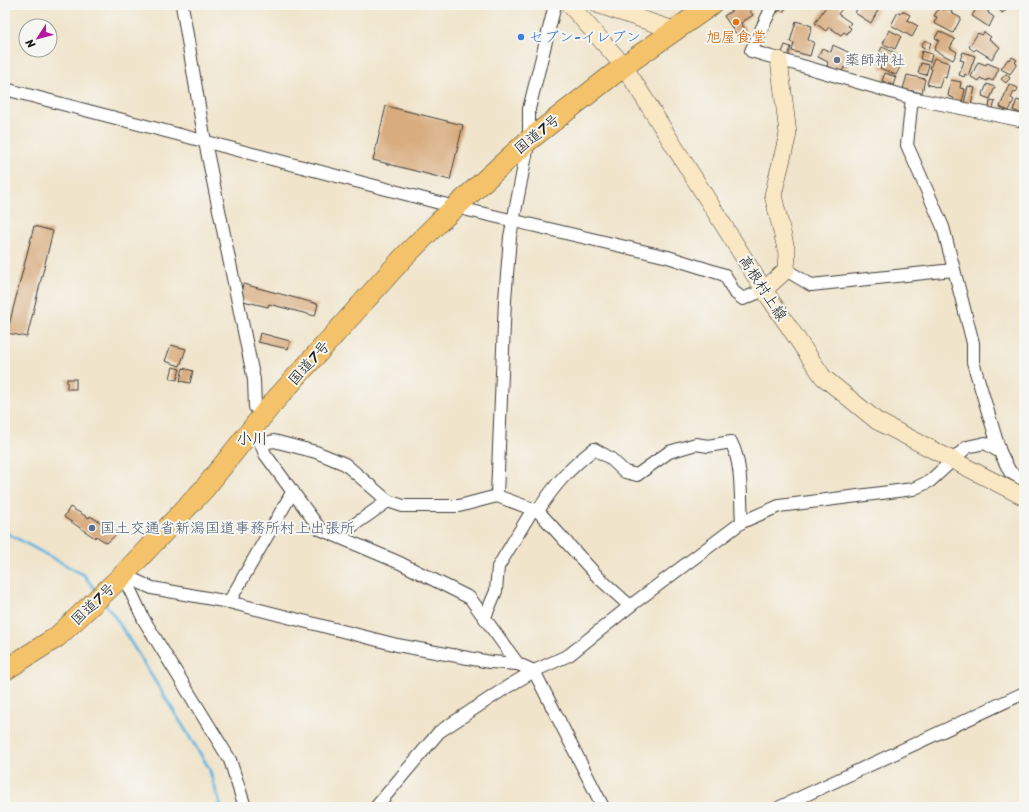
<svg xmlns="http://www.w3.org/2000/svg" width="1029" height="812" viewBox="0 0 1029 812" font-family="Sriracha,'Klee One',sans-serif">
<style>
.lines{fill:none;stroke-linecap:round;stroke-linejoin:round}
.stream{stroke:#65b5e0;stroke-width:3}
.building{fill:#d8ac7f}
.street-casing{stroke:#3c3a36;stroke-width:14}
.secondary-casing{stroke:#3c3a36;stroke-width:18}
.highway-casing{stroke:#3c3a36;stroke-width:22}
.street{stroke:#fff;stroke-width:12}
.secondary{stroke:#fae7c3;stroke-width:17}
.highway{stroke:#f3c26a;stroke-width:21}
.food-dot{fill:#e8710a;stroke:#f6f6f2;stroke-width:1.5}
.shop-dot{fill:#3f7fe0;stroke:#f6f6f2;stroke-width:1.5}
.worship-dot{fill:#6b7280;stroke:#f6f6f2;stroke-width:1.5}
.service-dot{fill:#5c6f8a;stroke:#f6f6f2;stroke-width:1.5}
.labels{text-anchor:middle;stroke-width:4;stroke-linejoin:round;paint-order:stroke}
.shop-label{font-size:15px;fill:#366cbe;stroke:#f6f6f2;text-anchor:start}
.food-label{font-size:15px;fill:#c56008;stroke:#f6f6f2}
.worship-label{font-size:15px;fill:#5b616d;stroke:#f6f6f2;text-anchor:start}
.street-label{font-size:15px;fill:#1c1c1c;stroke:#f6f6f2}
.service-label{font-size:15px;fill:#4e5e75;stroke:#f6f6f2;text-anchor:start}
.neighbourhood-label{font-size:16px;fill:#1c1c1c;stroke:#f6f6f2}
</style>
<rect width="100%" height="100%" fill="#f6f6f2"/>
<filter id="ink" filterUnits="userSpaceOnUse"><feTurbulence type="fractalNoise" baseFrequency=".025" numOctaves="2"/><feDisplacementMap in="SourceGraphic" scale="8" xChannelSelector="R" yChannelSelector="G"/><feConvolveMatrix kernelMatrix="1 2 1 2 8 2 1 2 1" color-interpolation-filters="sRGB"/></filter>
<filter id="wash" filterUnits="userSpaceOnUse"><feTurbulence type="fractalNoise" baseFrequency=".012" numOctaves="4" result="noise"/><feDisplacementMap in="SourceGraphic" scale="16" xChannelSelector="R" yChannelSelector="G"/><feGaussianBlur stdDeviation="0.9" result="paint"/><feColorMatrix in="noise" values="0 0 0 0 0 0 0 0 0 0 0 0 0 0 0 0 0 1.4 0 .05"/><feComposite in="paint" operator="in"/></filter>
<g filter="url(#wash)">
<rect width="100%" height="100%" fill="#f0e4cb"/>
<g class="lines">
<g class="stream">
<polyline points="5,532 84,575 96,591"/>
<polyline points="104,602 117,620 209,768 221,807"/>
</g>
</g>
<g id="blocks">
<g class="building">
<polygon points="740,5 758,5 750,11 753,15 741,23 747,32 739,38 724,16"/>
<polygon points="776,5 788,5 783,12 780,10 777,13 773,10"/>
<polygon points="827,5 836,5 842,9 838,14 851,23 848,26 851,28 847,34 844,32 841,35 829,27 826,31 815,23"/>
<polygon points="859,5 873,5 872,6 878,10 871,23 855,13"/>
<polygon points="996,5 1013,5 1002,13"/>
<polygon points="977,7 989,11 988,13 994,17 989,27 972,16"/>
<polygon points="939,8 944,10 946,8 952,11 951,13 961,18 953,33 934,23 937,17 934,16"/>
<polygon points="902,11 910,15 907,20 918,26 912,37 891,25 898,12 901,13"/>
<polygon points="796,21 812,26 808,40 814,42 810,56 792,51 794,43 790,42"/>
<polygon points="889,30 901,36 895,49 883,44"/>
<polygon points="939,31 955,39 950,48 957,52 953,60 934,50 939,40 935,38"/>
<polygon points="984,32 991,37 989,39 1000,47 992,59 976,49 974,51 969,47 978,33 982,35"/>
<polygon points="925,40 931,43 928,50 921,46"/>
<polygon points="785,45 791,47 788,57 781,55"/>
<polygon points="833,45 850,53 848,57 851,58 847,68 844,67 842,72 827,66 828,62 818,57 822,48 831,52"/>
<polygon points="882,47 900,55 898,59 903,61 896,75 880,68 882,64 875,61"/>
<polygon points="922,51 932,54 930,62 920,59"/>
<polygon points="963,52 975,56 968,76 965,74 964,77 959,75 964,61 960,60"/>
<polygon points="1012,57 1017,60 1015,62 1017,64 1010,74 1001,69 1008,59 1010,60"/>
<polygon points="934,58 949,63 946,78 943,77 939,88 927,84 932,69 930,68"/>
<polygon points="978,62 986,65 987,63 999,68 993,81 988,79 987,81 980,78 979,81 971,77"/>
<polygon points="921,63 929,65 926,75 918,73"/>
<polygon points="885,73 896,77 893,85 882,81"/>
<polygon points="1006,74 1010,78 1006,83 1001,79"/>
<polygon points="907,75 925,79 922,93 903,89"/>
<polygon points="951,80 961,82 960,88 965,89 962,103 954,101 954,98 948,96"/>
<polygon points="987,84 995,87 990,99 982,96"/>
<polygon points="1009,84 1018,88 1016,93 1014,92 1011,98 1014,100 1009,111 1000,107"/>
<polygon points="968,86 975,88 971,105 964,104"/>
<polygon points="1024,96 1024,115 1013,110 1017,100 1022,102"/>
<polygon points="990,100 995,101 993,109 989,108"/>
<polygon points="386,106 463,125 450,180 373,160"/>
<polygon points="34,226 53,231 27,337 7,333"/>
<polygon points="243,284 318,304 315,316 269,304 268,307 239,300"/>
<polygon points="260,333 290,341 288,349 258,342"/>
<polygon points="171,345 186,349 180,366 165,361"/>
<polygon points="173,367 180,369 177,380 170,378"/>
<polygon points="183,368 193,371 190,383 180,381"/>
<rect x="67" y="379" width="9" height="10"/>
<polygon points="70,507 89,518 90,516 118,533 107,543 96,536 95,538 64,517"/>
</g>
</g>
</g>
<g filter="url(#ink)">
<use href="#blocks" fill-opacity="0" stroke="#3c3a36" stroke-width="1"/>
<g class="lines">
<g class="street-casing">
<g id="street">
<polyline points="182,5 205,142 254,380 255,407 264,415"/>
<polyline points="773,5 751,51 912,98 1024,121"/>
<polyline points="5,89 455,207 668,257 725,275 734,292 743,299 764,290"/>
<polyline points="912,98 907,145 943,227 973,343 973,362 1000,452"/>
<polyline points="786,270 811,285 953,270"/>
<polyline points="250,432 261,444 274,441 316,452 345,464 388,501 403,506 459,506 497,496 538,511 599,578 630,606"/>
<polyline points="261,444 265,454 320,529 400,563 470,598 518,664"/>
<polyline points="497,496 505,300 510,237 529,140 529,109 555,5"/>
<path d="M538,511c16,-26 32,-43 56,-62l16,9 15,14 12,3 32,-23 27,-8 12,2 23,-4c12,23 9,54 11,80"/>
<polyline points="338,536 388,501"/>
<polyline points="123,575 152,588 229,602 397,645 490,662 518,664 534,671 603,807"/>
<polyline points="123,575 144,620 230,760 245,807"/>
<polyline points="229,602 293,491"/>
<polyline points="485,617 496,591 498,567 533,509"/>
<polyline points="376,807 439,732 507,687 534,671 569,655 630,606 742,522 779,506 913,489 930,481 967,447 985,443 1000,452 1010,472 1024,480"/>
<polyline points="780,807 1024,693"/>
</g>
</g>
<g class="secondary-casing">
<g id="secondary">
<polyline points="570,5 624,66 764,290 823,377 877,421 1024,497"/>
<polyline points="599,5 674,30"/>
<polyline points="764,290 786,270 787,253 773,195 788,134 779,60"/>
</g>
</g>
<g class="highway-casing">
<polyline id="highway" points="5,670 57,637 123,575 205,488 271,405 403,258 439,222 529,140 624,66 711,5"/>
</g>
<use href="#street" class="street"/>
<use href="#secondary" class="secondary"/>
<use href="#highway" class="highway"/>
</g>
</g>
<circle class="food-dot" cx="736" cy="22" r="4"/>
<circle class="shop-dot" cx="521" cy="37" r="4"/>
<circle class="worship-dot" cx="837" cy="60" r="4"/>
<circle class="service-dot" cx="92" cy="528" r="4"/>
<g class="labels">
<g class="shop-label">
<text x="529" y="42">セブン-イレブン</text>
</g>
<g class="food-label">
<text x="736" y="42">旭屋食堂</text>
</g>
<g class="worship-label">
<text x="845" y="65">薬師神社</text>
</g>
<g class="street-label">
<text transform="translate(537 134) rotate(-39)" y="5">国道7号</text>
<text transform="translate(763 288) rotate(57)" y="5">高根村上線</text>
<text transform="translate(309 363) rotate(-48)" y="5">国道7号</text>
<text transform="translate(93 604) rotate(-43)" y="5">国道7号</text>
</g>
<g class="service-label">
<text x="100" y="533">国土交通省新潟国道事務所村上出張所</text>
</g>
<g class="neighbourhood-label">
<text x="252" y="444">小川</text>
</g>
</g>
<rect width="1029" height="812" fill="none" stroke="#f6f6f2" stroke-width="20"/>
<g transform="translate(38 38) rotate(234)"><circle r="19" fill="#f6f6f2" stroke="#9f9f9c"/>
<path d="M0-3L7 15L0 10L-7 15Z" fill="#b5179e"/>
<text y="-6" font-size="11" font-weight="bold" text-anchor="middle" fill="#1c1c1c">N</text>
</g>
</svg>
